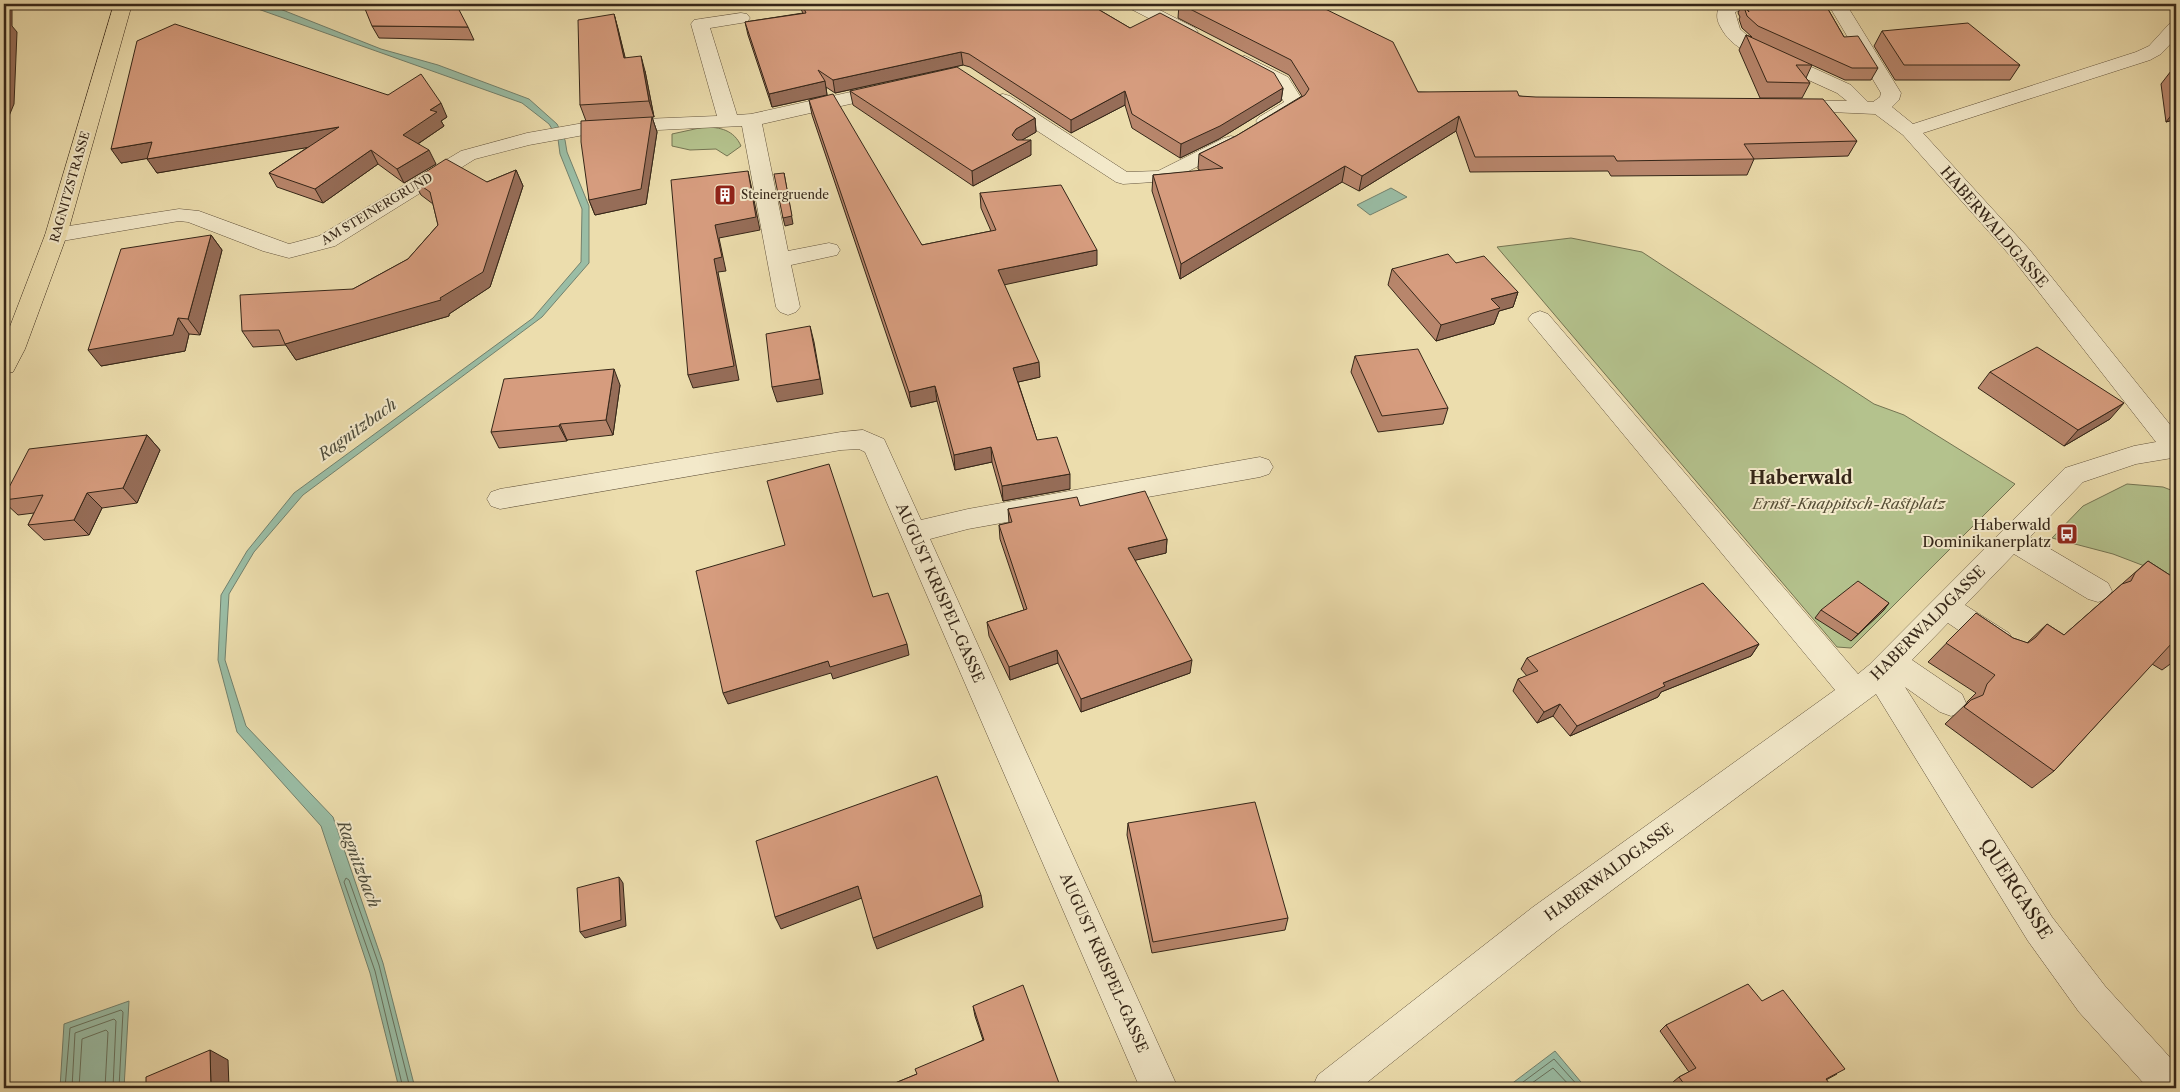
<svg xmlns="http://www.w3.org/2000/svg" width="2180" height="1092" viewBox="0 0 2180 1092" font-family="'Libre Caslon Text',serif">
<style>
.green{fill:#b4c28d;stroke:#747452}
.water{fill:#9abda5;stroke:#72816d}
.lines{fill:none;stroke-linecap:round;stroke-linejoin:round}
.shore{stroke:#68725e;stroke-width:1}
.minor-casing{stroke:#63543d;stroke-width:1}
.major-casing{stroke:#352618;stroke-width:1}
.minor{fill:#f3e9ca;fill-rule:evenodd}
.major{fill:#ecddad;fill-rule:evenodd}
.wall{fill:#b8866c;stroke:#352618}
.shaded-wall{fill:#966d58;stroke:#352618}
.building{fill:#d69c7e;stroke:#352618}
.labels{text-anchor:middle;stroke-width:4;stroke-linejoin:round;paint-order:stroke}
.far-street-label{font-size:12px;fill:#352618;stroke:#f3e9ca}
.far-poi-label{font-size:12px;fill:#352618;stroke:#f3e9ca;text-anchor:start}
.street-label{font-size:15px;fill:#352618;stroke:#f3e9ca}
.park-label{font-size:15px;font-style:italic;fill:#554d35;stroke:#f3e9ca}
.poi-label{font-size:15px;fill:#352618;stroke:#f3e9ca;text-anchor:end}
.water-label{font-size:16px;font-style:italic;fill:#4e4c3b;stroke:#f3e9ca}
.quarter-label{font-size:18px;font-weight:bold;fill:#352618;stroke:#f3e9ca}
.near-street-label{font-size:18px;fill:#352618;stroke:#f3e9ca}
</style>
<rect width="100%" height="100%" fill="#ecddad"/>
<filter id="stains"><feTurbulence type="fractalNoise" baseFrequency=".004" numOctaves="4"/><feColorMatrix values="0 0 0 0 .2 0 0 0 0 .09 0 0 0 0 .02 0 0 0 .5 -.17"/></filter>
<radialGradient id="worn" r=".72"><stop offset=".6" stop-color="#630" stop-opacity="0"/><stop offset="1" stop-color="#630" stop-opacity=".3"/></radialGradient>
<g class="green">
<path d="M704,127c16,0 30,3 37,19l-14,10 -11,-7 -26,1 -18,-4v-12z"/>
<polygon points="1571,238 1642,252 1874,404 1904,415 2015,484 1851,648 1837,647 1497,247"/>
<polygon points="2127,484 2163,487 2176,492 2176,578 2113,554 2052,538 2083,506"/>
</g>
<g class="water">
<polygon points="244,4 263,4 275,7 381,49 438,65 529,99 557,124 565,140 567,152 589,206 589,263 542,317 303,495 254,552 229,594 225,660 246,726 333,817 383,963 415,1088 399,1088 370,973 321,826 237,732 218,660 221,595 247,551 294,493 533,318 581,262 582,209 560,154 558,139 549,124 522,103"/>
<polygon points="1391,188 1407,197 1370,215 1357,205"/>
<polygon points="129,1001 124,1088 60,1088 64,1024"/>
<polygon points="1555,1051 1586,1088 1506,1088"/>
</g>
<g class="lines">
<g class="shore">
<polyline points="65,1088 70,1028 121,1010 123,1012 119,1088"/>
<polyline points="72,1088 75,1033 114,1019 116,1021 113,1088"/>
<polyline points="79,1088 82,1039 106,1030 108,1032 105,1088"/>
<polyline points="403,1088 375,971 344,882 346,878 349,880 379,965 410,1088"/>
<polyline points="1515,1088 1554,1059 1580,1088"/>
<polyline points="1525,1088 1553,1068 1572,1088"/>
</g>
<g class="minor-casing">
<g id="minor">
<polygon points="1126,4 1148,4 1195,28 1198,32 1195,36 1189,37 1183,36 1129,8"/>
<path d="M1721,4h32l-3,4 -15,4 5,17 12,11 99,45 17,17h5l7,-5 1,-4 -53,-89h18l55,89 -2,7 -7,7 21,17 223,-72 13,-6 21,-23 6,-1v16l-15,16 -11,6 -227,73 106,116 147,183v27l-4,-1 -36,6 -53,18 -53,55 78,46 4,8 -4,8 -10,3 -10,-3 -74,-45 -49,51 44,28 5,9 -5,9 -10,3 -10,-3 -41,-28 -36,37 50,34 4,9 -4,9 -11,4 -11,-4 -35,-25 147,230 53,69 71,78v24h-28l-69,-76 -51,-71 -152,-247 -319,237 -197,157h-48l6,-13 215,-168 302,-217 -303,-366 -4,-5 4,-5 8,-3 8,3 310,360 11,-9 196,-197 69,-22 22,-4 -143,-183 -110,-124 -28,-21 -90,-4 -3,-4 3,-4 7,-2 55,1 -10,-8c-20,-9 -40,-18 -60,-28 -22,-10 -45,-15 -57,-39 -4,-7 -4,-15 1,-22z"/>
<polygon points="741,13 747,14 750,18 747,22 710,28 737,115 751,114 887,84 894,86 897,90 894,94 762,124 788,251 829,243 837,245 840,250 837,255 791,265 800,307 796,312 788,315 780,312 776,307 742,126 595,133 529,145 475,159 335,246 289,258 263,251 188,222 179,221 56,242 48,240 45,235 48,230 56,228 179,209 199,211 289,244 319,236 461,151 527,133 595,121 717,116 691,24 694,20 700,19"/>
<path d="M1245,56l43,21 17,27 -3,4c-13,8 -28,21 -43,17l-3,-4 3,-4 25,-15 -10,-17 -36,-19 -2,-4 2,-4z"/>
<polygon points="1003,94 1010,96 1127,172 1158,171 1224,138 1231,136 1238,138 1241,142 1238,146 1169,181 1123,184 1116,182 996,104 993,100 996,96"/>
<polygon points="863,430 884,439 921,520 968,509 1260,457 1269,460 1273,467 1269,474 1260,477 968,529 930,539 1178,1088 1140,1088 865,452 859,449 841,450 500,509 491,506 487,499 491,492 500,489 841,432"/>
</g>
</g>
<g class="major-casing">
<polygon id="major" points="114,4 132,4 67,235 25,349 13,372 4,374 4,342 45,235"/>
</g>
<use href="#minor" class="minor"/>
<use href="#major" class="major"/>
</g>
<g class="wall">
<polygon points="798,4 1090,4 1096,8 1130,28 1283,88 1281,101 1219,139 1180,158 1132,128 1125,105 1071,133 970,67 963,65 835,93 826,87 827,95 772,107 748,35 745,22 803,13"/>
<polygon points="1179,4 1284,4 1418,92 1519,96 1857,141 1848,156 1754,159 1747,175 1611,176 1608,171 1470,172 1456,131 1359,191 1342,182 1180,279 1152,191 1153,175 1201,171 1198,169 1199,154 1236,136 1302,96 1289,75 1178,18"/>
<polygon points="1742,4 1825,4 1844,37 1878,68 1871,80 1845,80 1812,65 1806,78 1810,83 1802,98 1760,98 1739,50 1746,35 1752,37 1742,28 1739,19 1740,17 1738,13"/>
<polygon points="614,14 618,29 625,58 645,71 654,117 652,117 657,132 646,204 595,215 589,200 586,121 580,105"/>
<polygon points="372,26 468,27 474,40 379,38"/>
<polygon points="1882,31 2020,65 2010,80 1895,80 1874,46"/>
<polygon points="2176,68 2176,119 2166,122 2161,84 2171,71"/>
<polygon points="850,91 1035,118 1036,132 1022,140 1031,155 973,186 853,105"/>
<polygon points="388,95 447,117 441,121 444,126 418,144 436,164 404,183 378,164 323,203 277,187 269,173 308,147 157,173 148,158 121,163"/>
<polygon points="809,100 922,245 991,231 981,208 980,193 1097,265 1004,284 1040,377 1018,382 1037,440 1070,489 1003,501 992,462 955,470 937,401 911,407 812,115"/>
<polygon points="516,170 523,186 490,287 449,314 449,316 296,360 286,345 253,347 242,331 353,289 408,259 438,225 433,204 421,195 413,180 487,182"/>
<polygon points="211,235 222,250 200,335 189,334 185,351 101,366"/>
<polygon points="1456,263 1518,292 1513,307 1499,311 1494,324 1436,341 1388,285 1392,269"/>
<polygon points="1355,356 1448,408 1443,424 1378,432 1351,372"/>
<polygon points="1990,372 2110,419 2064,446 1978,388"/>
<polygon points="620,385 613,435 567,440 567,441 499,448 491,432"/>
<polygon points="147,435 160,450 137,503 102,508 89,535 44,540 28,525 34,513 18,515 4,502 4,497"/>
<polygon points="1080,506 1167,539 1166,553 1135,560 1190,673 1081,712 1058,663 1010,680 989,636 987,622 1024,610 1000,539 999,525 1009,523 1008,509"/>
<polygon points="2148,561 2176,579 2176,664 2173,662 2162,670 2152,664 2054,771 2032,788 1945,724 1967,703 1967,702 1976,693 1928,662 1976,613 2013,638 2027,643 2047,624 2064,635"/>
<polygon points="1889,603 1883,611 1851,641 1815,618 1821,610"/>
<polygon points="1759,644 1751,656 1661,692 1658,697 1570,736 1553,716 1537,723 1513,691 1518,679 1527,676 1521,669 1527,658"/>
<polygon points="1128,823 1288,918 1285,930 1152,953 1127,835"/>
<polygon points="1762,1001 1837,1074 1826,1080 1833,1088 1677,1088 1673,1082 1679,1077 1689,1072 1660,1031 1666,1025"/>
<polygon points="973,1006 1059,1083 1060,1088 883,1088 917,1074 983,1040 975,1016"/>
</g>
<g class="shaded-wall">
<polygon points="4,4 12,4 12,26 17,32 14,104 4,128"/>
<polygon points="614,14 618,29 629,73 624,58"/>
<polygon points="961,52 963,65 835,93 833,80"/>
<polygon points="641,56 645,71 654,117 649,101"/>
<polygon points="825,81 827,95 772,107 769,94"/>
<polygon points="1283,88 1281,101 1219,139 1180,158 1181,144"/>
<polygon points="1125,91 1125,105 1071,133 1071,120"/>
<polygon points="441,103 447,117 441,121 444,126 410,149 403,135 430,110"/>
<polygon points="2176,108 2176,119 2166,122 2176,109"/>
<polygon points="1459,116 1456,131 1359,191 1362,176"/>
<polygon points="652,117 657,132 646,204 595,215 589,200"/>
<polygon points="1035,118 1036,132 1017,143 1012,135 1016,129"/>
<polygon points="339,127 346,141 157,173 147,159"/>
<polygon points="1031,140 1031,155 973,186 972,171"/>
<polygon points="152,142 162,156 121,163 111,149"/>
<polygon points="371,150 378,164 323,203 315,189"/>
<polygon points="429,150 436,164 404,183 397,169"/>
<polygon points="1345,166 1342,182 1180,279 1181,264"/>
<polygon points="516,170 523,186 490,287 449,314 449,316 296,360 285,344 440,298"/>
<polygon points="748,171 751,185 760,230 719,238 726,271 718,272 739,380 693,388 688,375 714,259 715,225"/>
<polygon points="784,173 793,224 785,226 783,218"/>
<polygon points="211,235 222,250 200,335 188,319"/>
<polygon points="1097,250 1097,265 999,286 998,270"/>
<polygon points="1518,292 1513,307 1499,311 1494,324 1436,341 1441,325 1491,299"/>
<polygon points="178,318 189,334 185,351 101,366 88,350"/>
<polygon points="810,326 814,342 823,394 777,402 772,387"/>
<polygon points="1039,362 1040,377 1014,383 1013,368"/>
<polygon points="614,369 620,385 613,435 606,420"/>
<polygon points="935,386 937,401 911,407 909,392"/>
<polygon points="2124,403 2110,419 2064,446 2078,430"/>
<polygon points="560,424 567,440 567,441 559,426"/>
<polygon points="147,435 160,450 137,503 123,488"/>
<polygon points="991,447 992,462 955,470 954,455"/>
<polygon points="1070,474 1070,489 1003,501 1002,486"/>
<polygon points="87,493 102,508 89,535 74,520"/>
<polygon points="1167,539 1166,553 1128,562 1128,548"/>
<polygon points="1889,603 1883,611 1851,641"/>
<polygon points="907,644 909,655 833,679 831,673 728,704 723,693 828,661"/>
<polygon points="1759,644 1751,656 1661,692 1658,697 1570,736 1577,726 1663,683"/>
<polygon points="1057,650 1058,663 1010,680 1009,667"/>
<polygon points="1192,660 1190,673 1081,712 1081,699"/>
<polygon points="1560,704 1553,716 1537,723 1544,712"/>
<polygon points="619,877 623,883 626,926 585,938 580,932"/>
<polygon points="858,886 862,898 781,929 775,917"/>
<polygon points="981,895 983,907 877,949 873,938"/>
<polygon points="210,1050 228,1060 229,1088 211,1088"/>
<polygon points="1059,1083 1060,1088 1046,1088"/>
</g>
<g class="building">
<polygon points="363,4 456,4 468,27 372,26"/>
<polygon points="802,4 1090,4 1096,8 1130,28 1160,13 1274,73 1283,88 1220,126 1181,144 1132,114 1125,91 1071,120 969,54 961,52 833,80 818,70 825,81 769,94 745,22 806,13"/>
<polygon points="1180,4 1284,4 1290,7 1297,4 1315,4 1393,42 1418,92 1517,91 1519,96 1536,97 1823,99 1857,141 1744,144 1754,159 1617,161 1614,156 1475,157 1459,116 1362,176 1345,166 1181,264 1153,175 1223,168 1199,154 1236,136 1305,95 1309,89 1291,60"/>
<polygon points="1745,4 1825,4 1844,37 1858,36 1878,68 1852,68 1758,26 1747,16 1744,7 1749,12"/>
<polygon points="614,14 624,58 641,56 649,101 580,105 578,20"/>
<polygon points="4,17 6,17 4,57"/>
<polygon points="1968,23 2020,65 1904,65 1882,31"/>
<polygon points="175,24 388,95 421,74 441,103 430,110 437,112 403,135 429,150 397,169 371,150 315,189 269,173 339,127 147,159 152,142 111,149 137,41"/>
<polygon points="1746,35 1812,65 1796,65 1810,83 1767,82"/>
<polygon points="957,67 1035,118 1016,129 1012,135 1017,140 1031,140 972,171 850,91"/>
<polygon points="2176,68 2176,109 2171,71"/>
<polygon points="833,94 922,245 996,230 980,193 1061,185 1097,250 998,270 1039,362 1013,368 1037,440 1057,437 1070,474 1002,486 991,447 954,455 935,386 909,392 809,100"/>
<polygon points="652,117 641,189 589,200 581,142 581,121"/>
<polygon points="446,159 487,182 516,170 483,272 440,298 441,300 285,344 279,330 242,331 240,295 353,289 408,259 438,225 430,192 413,180"/>
<polygon points="748,171 756,217 715,225 722,257 714,259 734,366 688,375 671,180"/>
<polygon points="784,173 792,216 783,218 774,174"/>
<polygon points="211,235 188,319 178,318 173,335 88,350 121,249"/>
<polygon points="1448,254 1456,263 1484,256 1518,292 1491,299 1500,308 1441,325 1392,269"/>
<polygon points="810,326 820,379 772,387 766,334"/>
<polygon points="2037,347 2124,403 2078,430 1990,372"/>
<polygon points="1418,349 1448,408 1382,416 1355,356"/>
<polygon points="614,369 606,420 560,424 559,426 491,432 504,379"/>
<polygon points="147,435 123,488 87,493 74,520 28,525 43,495 4,500 4,497 29,449"/>
<polygon points="829,464 873,597 888,593 907,644 830,667 828,661 723,693 696,571 785,545 767,481"/>
<polygon points="1145,491 1167,539 1128,548 1192,660 1081,699 1057,650 1009,667 987,622 1027,609 999,525 1012,522 1008,509 1077,497 1080,506"/>
<polygon points="2148,561 2176,579 2176,646 2172,643 2054,771 1964,707 1971,700 1983,695 1987,684 1995,675 1946,643 1976,613 2013,638 2028,643 2036,637 2047,624 2064,635 2122,584 2131,581 2135,573"/>
<polygon points="1858,581 1889,603 1858,634 1821,610"/>
<polygon points="1703,583 1759,644 1663,683 1665,686 1577,726 1560,704 1544,712 1518,679 1538,671 1527,658"/>
<polygon points="937,776 981,895 873,938 858,886 775,917 756,841"/>
<polygon points="1255,802 1288,918 1153,942 1128,823"/>
<polygon points="619,877 621,920 580,932 577,888"/>
<polygon points="1748,984 1762,1001 1783,990 1845,1069 1826,1079 1833,1088 1687,1088 1679,1077 1696,1068 1666,1025"/>
<polygon points="1023,985 1059,1083 1046,1088 883,1088 917,1074 915,1069 984,1040 973,1006"/>
<polygon points="210,1050 211,1088 146,1088 146,1077"/>
</g>
<defs>
<g id="building-square" transform="scale(1.125)"><rect x="-9" y="-9" width="18" height="18" rx="4" fill="#8f2418" stroke="#f3e9ca"/><path d="M-4-6H4V6H1V3H-1V6H-4ZM-2.5-4.3h1.7v1.8h-1.7ZM.8-4.3h1.7v1.8H.8ZM-2.5-1h1.7V.8h-1.7ZM.8-1h1.7V.8H.8Z" fill="#fff"/></g>
<g id="bus-square" transform="scale(1.125)"><rect x="-9" y="-9" width="18" height="18" rx="4" fill="#8f2418" stroke="#f3e9ca"/><path d="M-5-6H5V4H4V6H2V4H-2V6H-4V4H-5ZM-3.5-4V0h7V-4ZM-3.5 1.2v1.5H-2V1.2ZM2 1.2v1.5H3.5V1.2Z" fill="#fff"/></g>
</defs>
<g fill-rule="evenodd">
<use href="#building-square" x="725" y="195"/>
<use href="#bus-square" x="2067" y="534"/>
</g>
<g class="labels">
<g class="far-street-label">
<text transform="translate(70 187) rotate(-74)" y="4">RAGNITZSTRASSE</text>
<text transform="translate(377 209) rotate(-31)" y="4">AM STEINERGRUND</text>
</g>
<g class="far-poi-label">
<text x="741" y="199">Steinergruende</text>
</g>
<g class="street-label">
<text transform="translate(1994 227) rotate(49)" y="5">HABERWALDGASSE</text>
<text transform="translate(940 593) rotate(66)" y="5">AUGUST KRISPEL-GASSE</text>
<text transform="translate(1928 623) rotate(-45)" y="5">HABERWALDGASSE</text>
<text transform="translate(1609 872) rotate(-36)" y="5">HABERWALDGASSE</text>
<text transform="translate(1104 963) rotate(66)" y="5">AUGUST KRISPEL-GASSE</text>
</g>
<g class="park-label">
<text x="1849" y="509">Ernst-Knappitsch-Rastplatz</text>
</g>
<g class="poi-label">
<text x="2051" y="530">Haberwald<tspan x="2051" dy="17">Dominikanerplatz</tspan></text>
</g>
<g class="water-label">
<text transform="translate(357 429) rotate(-36)" y="6">Ragnitzbach</text>
<text transform="translate(359 864) rotate(69)" y="6">Ragnitzbach</text>
</g>
<g class="quarter-label">
<text x="1801" y="484">Haberwald</text>
</g>
<g class="near-street-label">
<text transform="translate(2016 889) rotate(57)" y="6">QUERGASSE</text>
</g>
</g>
<rect width="2180" height="1092" fill="none" stroke="#ecddad" stroke-width="20"/>
<rect x="5" y="5" width="2170" height="1082" fill="none" stroke="#352618" stroke-width="2.5"/>
<rect x="10" y="10" width="2160" height="1072" fill="none" stroke="#352618"/>
<rect width="100%" height="100%" filter="url(#stains)"/>
<rect width="100%" height="100%" fill="url(#worn)"/>
</svg>
